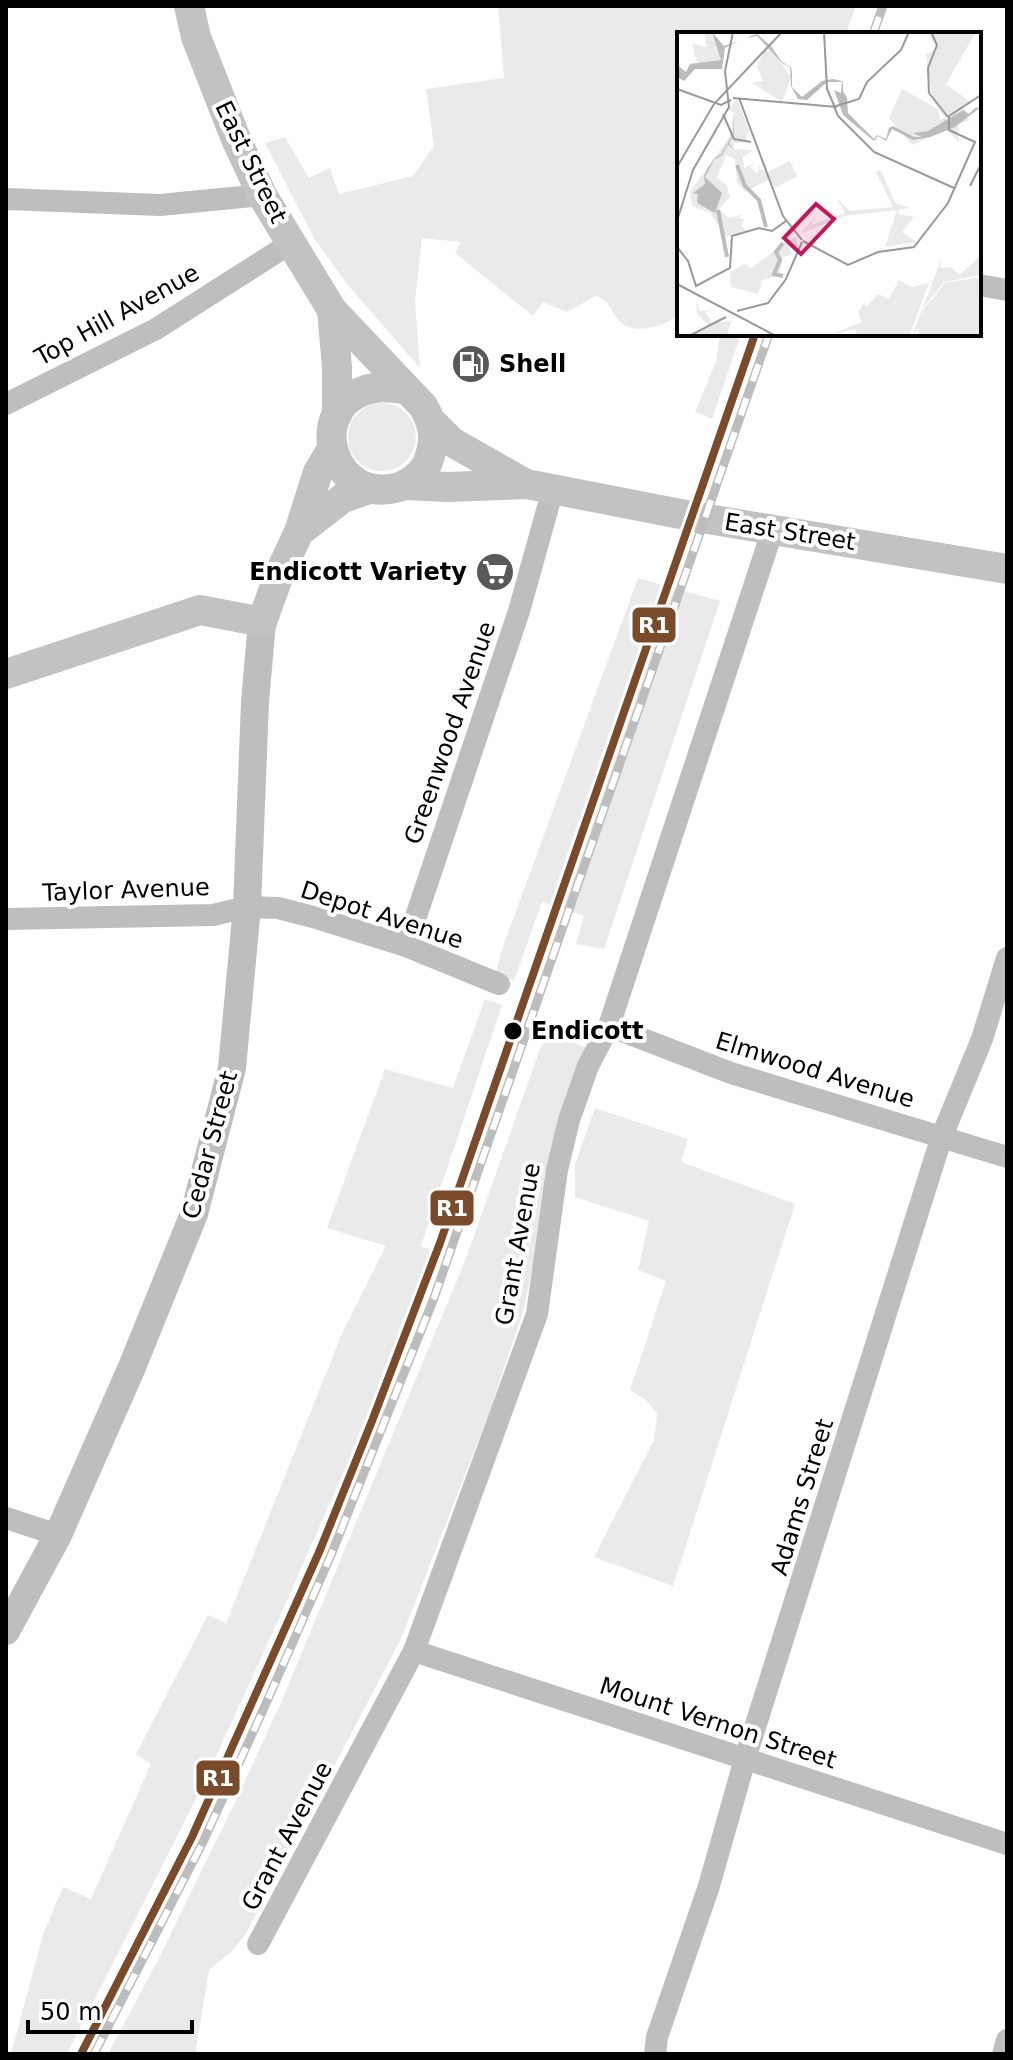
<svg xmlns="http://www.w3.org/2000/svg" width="1013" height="2060" viewBox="0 0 1013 2060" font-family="'DejaVu Sans',sans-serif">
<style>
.green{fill:#eaeaea}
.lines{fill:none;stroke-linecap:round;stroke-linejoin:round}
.minor{stroke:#bebebe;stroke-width:22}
.tertiary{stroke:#bebebe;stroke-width:28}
.secondary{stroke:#c2c2c2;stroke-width:30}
.rail-casing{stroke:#bdbdbd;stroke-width:9}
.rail{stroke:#fff;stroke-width:6;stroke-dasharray:18;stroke-linecap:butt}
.rail-1-casing{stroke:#fff;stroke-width:14}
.rail-1{stroke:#7a4b2a;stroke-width:8}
.stop-dot{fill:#000;stroke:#fff;stroke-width:3}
.labels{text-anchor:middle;stroke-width:8;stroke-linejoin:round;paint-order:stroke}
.street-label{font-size:24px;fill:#000;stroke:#fff}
.poi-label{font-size:24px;font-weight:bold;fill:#000;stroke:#fff;text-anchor:start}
.stop-label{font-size:24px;font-weight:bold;fill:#000;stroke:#fff;text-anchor:start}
.inset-river{fill:none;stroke:#bcbcbc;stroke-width:4}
.inset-road{fill:none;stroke:#999;stroke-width:2}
.view{fill:#c2185b;fill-opacity:0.15;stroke:#c2185b;stroke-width:4}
.inset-edge{fill:none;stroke:#000;stroke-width:4}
.line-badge{stroke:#fff;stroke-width:3}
.badge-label{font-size:22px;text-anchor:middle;font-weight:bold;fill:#fff}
</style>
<rect width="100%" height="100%" fill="#fff"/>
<g class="green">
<path d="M498,6h358l-10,28h-167v282c-15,9 -40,19 -56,8 -12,-9 -13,-25 -27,-28l-29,16 -24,-10 -10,14 -78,-63 6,-11 -39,-4 -7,64 5,66 -73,-84 -33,-46 -49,-95 20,-6 24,41 21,-10 9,26 74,-18 21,-30 -8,-57 78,-11z"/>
<polygon points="720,334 741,334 712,419 695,412 716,362"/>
<circle cx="382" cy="437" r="34"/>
<polygon points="638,578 720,601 604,949 576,944 584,916 542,902 514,981 496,974 500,955"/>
<polygon points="485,999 502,1005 421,1246 432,1250 350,1457 281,1614 202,1787 67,2054 11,2054 43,1935 63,1887 91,1899 151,1764 136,1754 208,1615 226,1623 341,1336 386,1246 327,1228 385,1069 453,1088"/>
<polygon points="550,1034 592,1050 534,1261 523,1312 489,1413 400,1641 245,1935 231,1952 209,1970 195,2054 108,2054 159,1958 241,1790 283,1698 465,1261 540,1049"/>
<polygon points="595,1108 688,1139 681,1162 795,1204 673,1586 594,1557 654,1440 657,1414 646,1400 630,1390 666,1281 638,1270 649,1221 575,1197 575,1164"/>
</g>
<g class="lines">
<g class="minor">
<polyline points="6,199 160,205 262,195"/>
<polyline points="979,285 1007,290"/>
<polyline points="6,404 156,329 291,243"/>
<polyline points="6,919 213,915 247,907 278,908 313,917 406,946 499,984"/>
<polyline points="406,946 519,611 553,489"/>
<polyline points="609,1026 731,1073 1007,1157"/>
<polyline points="6,1518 58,1535"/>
<polyline points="414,1651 1007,1844"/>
<polyline points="258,1944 414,1651 537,1314 557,1170 569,1120 588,1066 609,1026 773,529"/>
<polyline points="655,2054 657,2037 709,1886 745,1759 942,1136 982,1039 1007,958"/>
<polyline points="1003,2054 1007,2040"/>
</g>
<polyline class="tertiary" points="6,1631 58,1535 132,1367 194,1214 232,1068 247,907 255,702 262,622"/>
<g class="secondary">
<path d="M189,6l7,31 40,102 26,56 70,115 91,96c12,20 13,37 4,58 -5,10 -18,20 -28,23 -64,19 -95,-73 -36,-96 14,-6 28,-3 43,-2"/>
<polyline points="332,310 337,367 337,415"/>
<polyline points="431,421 452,442 526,484"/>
<polyline points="406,485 448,487 526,484 696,517 1007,569"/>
<polyline points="299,532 343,498 369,489"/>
<polyline points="6,674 200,610 262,622 280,572 299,532 318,472 332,449"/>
</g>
<g class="rail-casing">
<g id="rail">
<polyline points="873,34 883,6"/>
<polyline points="94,2054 203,1842 268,1699 331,1555 434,1298 769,334"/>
</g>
</g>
<use href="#rail" class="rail"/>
<g class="rail-1-casing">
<polyline id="rail-1" points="81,2054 192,1837 320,1550 372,1421 440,1243 755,334"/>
</g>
<use href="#rail-1" class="rail-1"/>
</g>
<defs>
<g id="fuel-disc" transform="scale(2)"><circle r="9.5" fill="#595959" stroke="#fff"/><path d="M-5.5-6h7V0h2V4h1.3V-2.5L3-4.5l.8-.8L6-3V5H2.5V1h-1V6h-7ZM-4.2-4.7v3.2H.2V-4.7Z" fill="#fff"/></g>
<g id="supermarket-disc" transform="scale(2)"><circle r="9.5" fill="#595959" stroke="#fff"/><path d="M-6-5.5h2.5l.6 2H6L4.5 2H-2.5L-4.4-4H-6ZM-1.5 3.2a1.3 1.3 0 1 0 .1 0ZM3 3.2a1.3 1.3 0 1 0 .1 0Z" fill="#fff"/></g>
</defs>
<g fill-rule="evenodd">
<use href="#fuel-disc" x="471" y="364"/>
<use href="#supermarket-disc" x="495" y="572"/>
</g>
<circle class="stop-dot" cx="513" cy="1031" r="10"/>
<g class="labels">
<g class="street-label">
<text transform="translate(251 162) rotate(64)" y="8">East Street</text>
<text transform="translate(117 315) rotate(-29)" y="8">Top Hill Avenue</text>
<text transform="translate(790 532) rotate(9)" y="8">East Street</text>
<text transform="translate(450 733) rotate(-71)" y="8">Greenwood Avenue</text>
<text transform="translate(126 890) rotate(-2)" y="8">Taylor Avenue</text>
<text transform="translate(382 915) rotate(18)" y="8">Depot Avenue</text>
<text transform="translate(815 1070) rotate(17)" y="8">Elmwood Avenue</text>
<text transform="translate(210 1145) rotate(-75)" y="8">Cedar Street</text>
<text transform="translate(518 1244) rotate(-80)" y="8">Grant Avenue</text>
<text transform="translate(802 1497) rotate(-73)" y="8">Adams Street</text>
<text transform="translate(718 1723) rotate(18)" y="8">Mount Vernon Street</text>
<text transform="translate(287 1836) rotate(-62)" y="8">Grant Avenue</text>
</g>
<g class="poi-label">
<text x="499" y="372">Shell</text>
<text x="467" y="580" text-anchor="end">Endicott Variety</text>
</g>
<g class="stop-label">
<text x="531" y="1039">Endicott</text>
</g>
</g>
<g transform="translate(677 32)">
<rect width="304" height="304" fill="#fff"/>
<path d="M26,0h9l12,25 -4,7 -22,3 -6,-23 15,3zM251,0h48l-30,52 26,19 -8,4 5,14 -11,2 1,19 -12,-12 -35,15 -23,-27 13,-29 36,20 2,11 5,-2 -12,-17 -7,-46 10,-7zM96,18l18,27 -9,25 -30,-19 11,-2 -6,-15 7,-15zM60,67l12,32 -3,8 5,3 -17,1v6l19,1 -10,7 1,11 11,-5 -5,4 8,7 2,-11v6l8,3 22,-11 7,15 -22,12 -5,-9 -25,13 -8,-10 -2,-23 -9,-4 -9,23 10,7 3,12 -11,12 10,9 15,-4 -7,4 7,1 -3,7 6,5 -21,6 -16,-24 -18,-7 -2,-14 40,-56 4,-23 -6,-3zM204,138l14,33 15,5 -10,1 -2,5 16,3 -12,15 14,10 -31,5 12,-37 -53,6 -44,18 15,-17 -4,8 34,-12 -8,-15 13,13 43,-4 -17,-35zM119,204l2,10 -10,1 4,7 -9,3 -4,18 -16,5 -5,14 -27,-7 -1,-15 14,-8 7,4zM304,223v20l-37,7 -21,26 -3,19 -8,9 29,-76 -1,8 11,-1 9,8zM304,245v59h-64l7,-27 21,-26zM222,248l13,7 17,-4 -20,53h-51l-3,-7 -25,6 32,-13 -4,-10 5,-8 4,3 11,-13 11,5zM19,269l4,10 16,-1 -11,2 7,11 19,-2 -4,15h-36l19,-9 -13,-13z" fill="#eaeaea"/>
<path d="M35,0l12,14 14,-5 -13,7 -3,21h-27l-11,12 -7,-4v-12l9,7 4,-8 31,-4zM80,2l14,12 11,16 9,5 1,6v14l10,10 20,-16 11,-2 9,2 1,2v8l4,7 1,15 26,26 3,-4 9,4 3,-11 4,-2 21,11h8l-9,-4 15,-2 35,-21 6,4 6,-6 6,-1 -26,20 -25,10 -17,3 -21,-11 -6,12 -8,-5 -4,5 -31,-26 -9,-25 7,3 1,-11h-15l-20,18 -9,-1 -7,-13 -1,-19 -8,-4 -25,-27 -12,2zM57,79v22l-5,10 5,7 -6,-6 -6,11 -8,5 -9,17 17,16 -7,20 -18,-10 1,-9 -5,-1 12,-9 -1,-8 3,-7 7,-10 7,-5 12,-20z" fill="#bcbcbc"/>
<path class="inset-river" d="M60,133l8,21 14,14 7,27M41,178l9,47M106,211l-7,9 4,8 -6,14 9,2"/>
<path class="inset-road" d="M147,0l3,57 7,16M254,0l6,13 -9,23 1,25 19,24M0,57l44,16 10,-5M56,66l104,9M62,66l44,118 19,24M156,71l5,13 36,36 80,36M156,75l26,-8 8,-17 34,-32 8,-18M46,82l11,25 17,3M0,135l37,-63 68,-72M293,154l11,-22M0,189l16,-51 36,-63 -4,-36 8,-39M126,209l45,24 30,-13 36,-5 34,-44 27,-61 -26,-12v-14l32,-21M0,215l11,14 8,25 34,-18 2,-32 27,-8 13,3 14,-10M0,252l99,52M60,279l31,-8 18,-24 16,-37M12,304l37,-19"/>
<path class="view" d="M139,172l18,15 -33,35 -17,-16z"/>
<rect width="304" height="304" class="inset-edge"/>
</g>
<g class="line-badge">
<rect x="631" y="606" width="46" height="38" rx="8" fill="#7a4b2a"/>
<rect x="429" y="1189" width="46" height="38" rx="8" fill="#7a4b2a"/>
<rect x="195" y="1759" width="46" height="38" rx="8" fill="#7a4b2a"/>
</g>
<g class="badge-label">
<text x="654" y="633">R1</text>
<text x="452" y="1216">R1</text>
<text x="218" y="1786">R1</text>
</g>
<rect width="1013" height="2060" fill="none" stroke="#000000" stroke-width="16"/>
<path d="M28 2020v12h164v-12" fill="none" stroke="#000000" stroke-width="4"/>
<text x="40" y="2020" font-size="24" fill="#000000" stroke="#ffffff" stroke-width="6" paint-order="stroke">50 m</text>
</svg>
